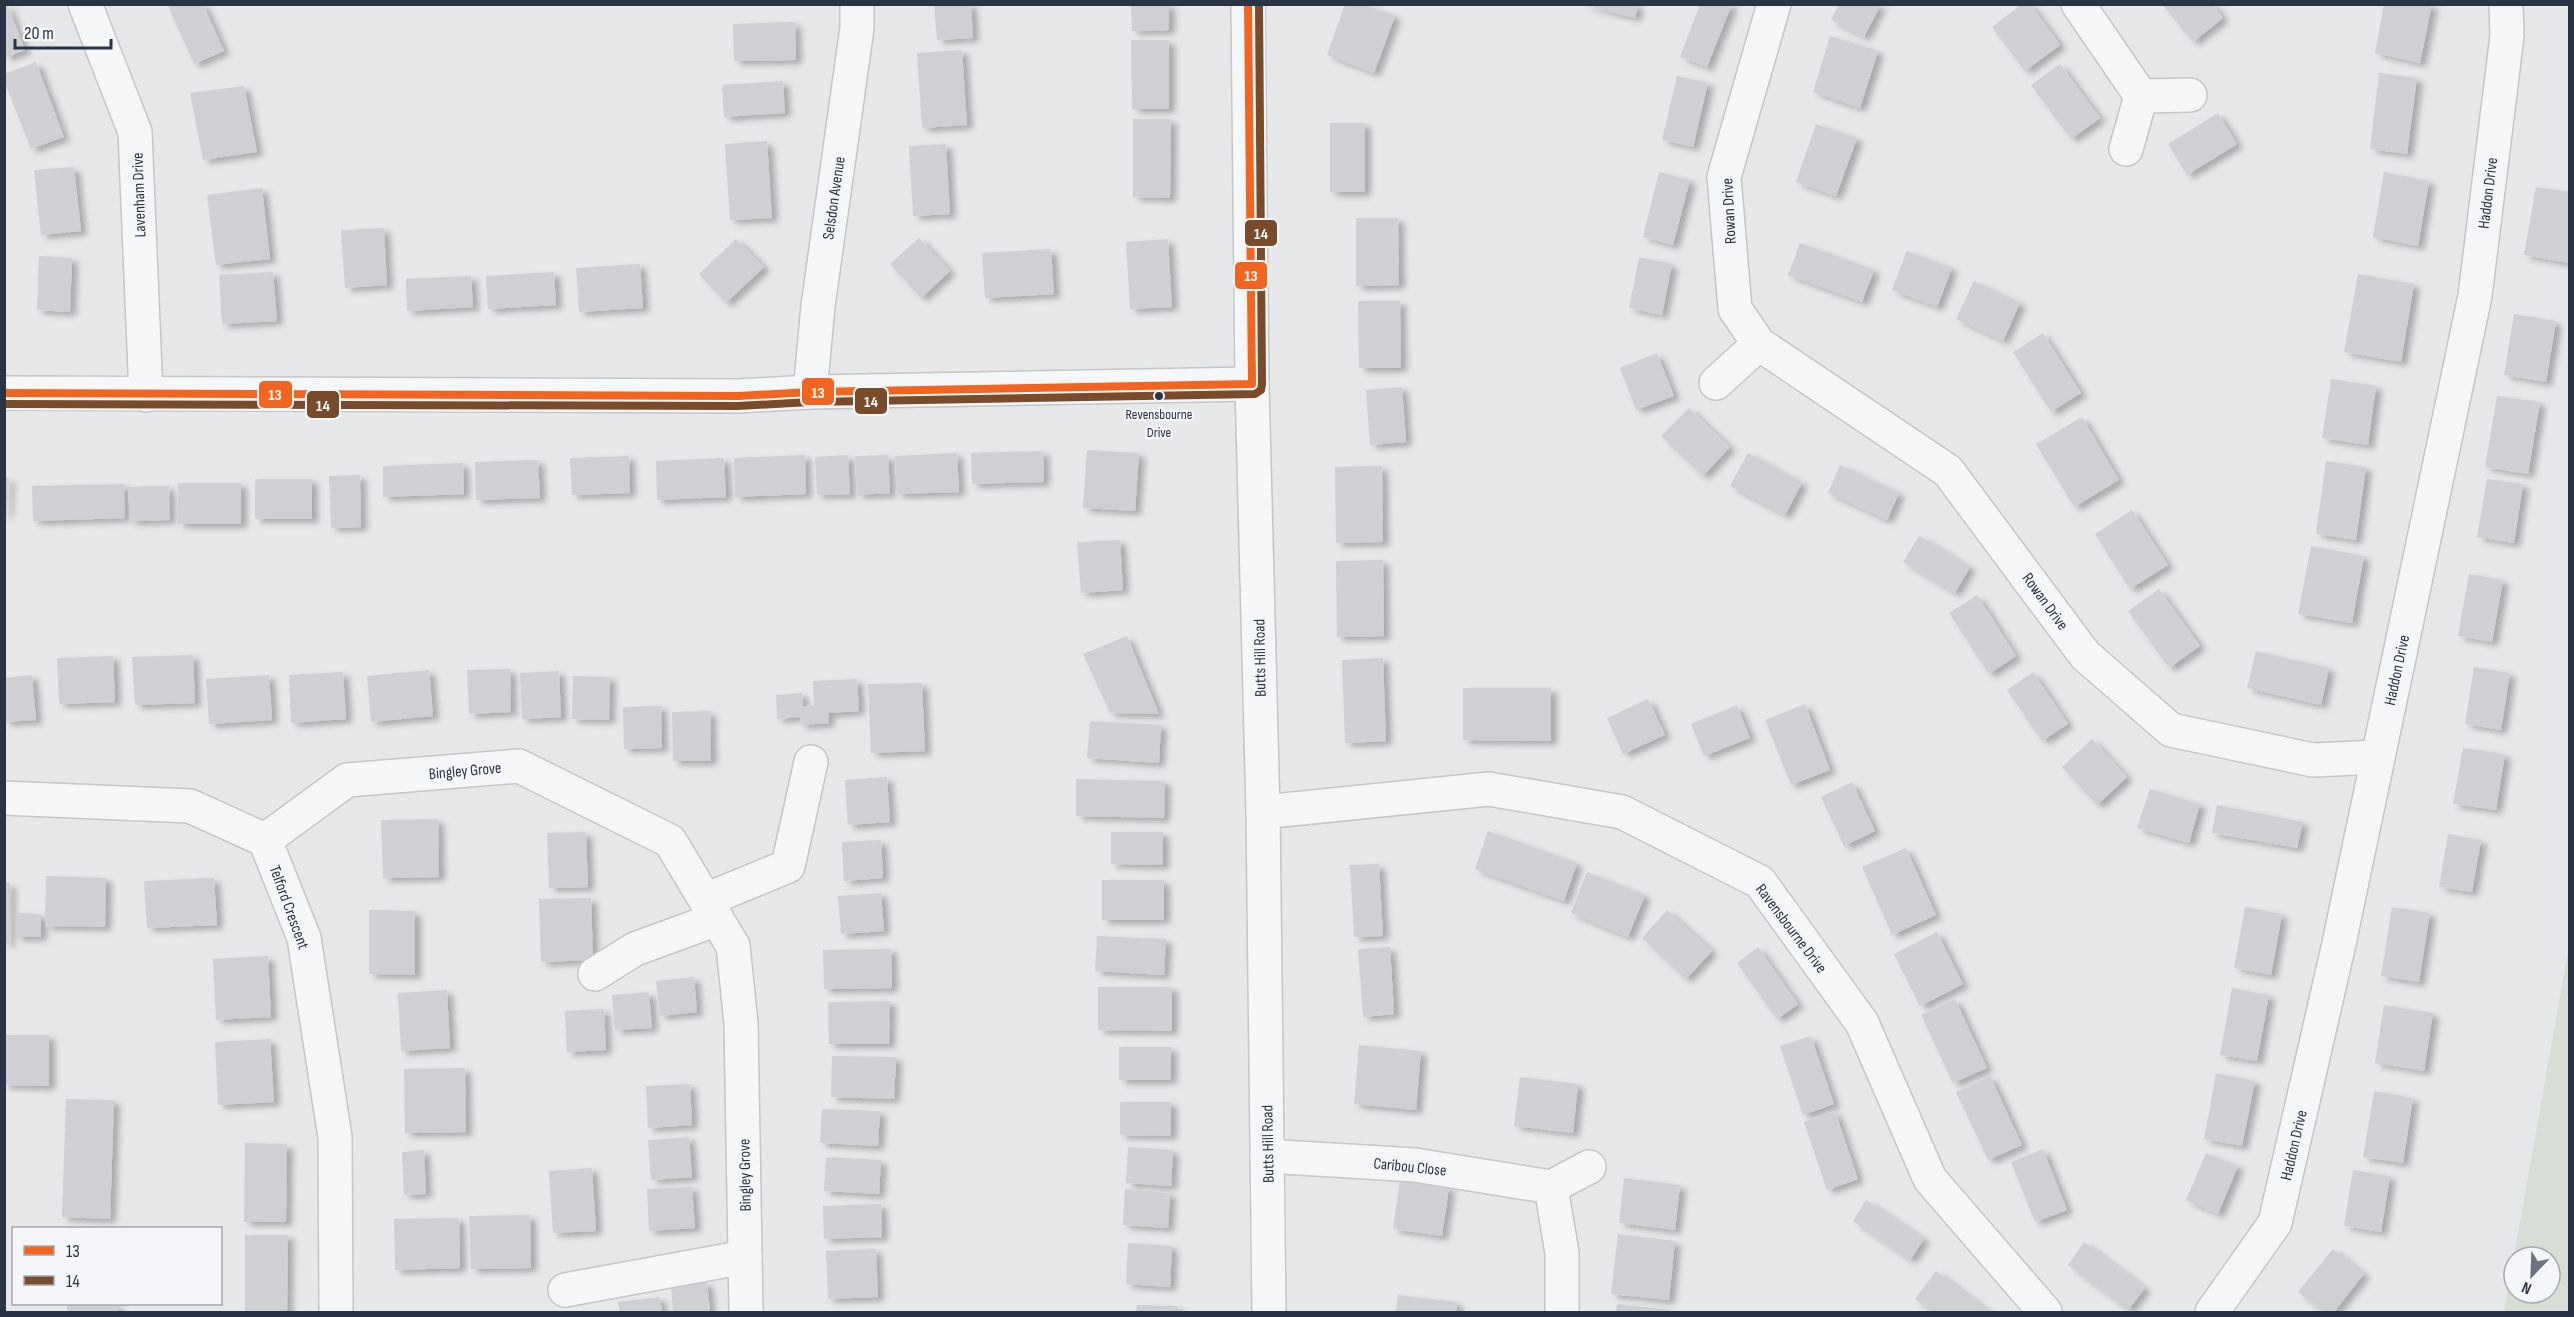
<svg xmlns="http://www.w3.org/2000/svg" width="2574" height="1317" viewBox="0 0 2574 1317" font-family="'Sofia Sans Condensed',sans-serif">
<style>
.green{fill:#d6ded6;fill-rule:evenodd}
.building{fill:#ced0d3;filter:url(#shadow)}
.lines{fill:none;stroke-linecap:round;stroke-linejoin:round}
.minor-casing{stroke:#c4c6c8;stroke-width:36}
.minor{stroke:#f5f6f7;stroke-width:33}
.bus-1-casing{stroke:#f4f6f9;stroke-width:12}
.bus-2-casing{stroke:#f4f6f9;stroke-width:12}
.bus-1{stroke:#f26521;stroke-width:8}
.bus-2{stroke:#7a4b2a;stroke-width:8}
.bus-dot{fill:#2b3445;stroke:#f4f6f9;stroke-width:2}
.labels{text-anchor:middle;stroke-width:4.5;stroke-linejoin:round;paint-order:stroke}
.bus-label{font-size:14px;fill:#2b3445;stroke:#f4f6f9}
.street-label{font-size:16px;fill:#2b3445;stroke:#f4f6f9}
.line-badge{stroke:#f4f6f9;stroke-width:2}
.badge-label{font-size:16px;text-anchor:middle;font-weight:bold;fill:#fff}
</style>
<defs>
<filter id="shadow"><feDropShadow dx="6" dy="4" stdDeviation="3" flood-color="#0004"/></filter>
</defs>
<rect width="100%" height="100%" fill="#e6e8ea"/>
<path class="green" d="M2569,946v366h-65zM2514,1257h36v36h-36z"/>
<g class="building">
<polygon points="4,4 7,4 25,50 4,58"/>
<polygon points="172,4 203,4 224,51 194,64 168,6"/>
<polygon points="934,4 971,4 973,38 937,40"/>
<polygon points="1131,4 1169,4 1169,30 1132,31"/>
<polygon points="1345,4 1363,4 1395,16 1374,73 1327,55"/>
<polygon points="1581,4 1638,4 1635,18"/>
<polygon points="1700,4 1732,4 1707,67 1680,57"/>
<polygon points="1839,4 1881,4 1864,37 1831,20"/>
<polygon points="2022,4 2030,4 2060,45 2025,71 1992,27"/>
<polygon points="2162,4 2213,4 2223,18 2193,42"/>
<polygon points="2384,4 2432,4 2420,63 2375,53"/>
<polygon points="795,22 796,60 734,61 733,24"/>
<polygon points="1830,36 1878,51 1860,108 1813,92"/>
<polygon points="1131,40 1169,40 1169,109 1132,109"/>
<polygon points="962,50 967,125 922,128 917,53"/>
<polygon points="36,62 64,137 31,149 4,80 4,74"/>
<polygon points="2060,64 2100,118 2071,139 2031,85"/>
<polygon points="2379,73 2417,78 2407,154 2370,149"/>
<polygon points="1677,76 1708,83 1693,147 1662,140"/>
<polygon points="783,81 785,113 724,117 722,85"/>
<polygon points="244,86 257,152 203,160 190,93"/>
<polygon points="2218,113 2237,144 2187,175 2168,144"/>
<polygon points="1133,119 1171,119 1170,198 1133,197"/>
<rect x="1330" y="123" width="35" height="69"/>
<polygon points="1816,124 1857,138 1836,196 1796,182"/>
<polygon points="767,141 772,218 730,220 725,144"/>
<polygon points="946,144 950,214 913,216 909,146"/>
<polygon points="74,167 81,231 41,235 34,170"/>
<polygon points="1659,172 1690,180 1673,245 1643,237"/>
<polygon points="2384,172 2429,181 2418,246 2373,237"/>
<polygon points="2536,187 2570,192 2570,263 2524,255"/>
<polygon points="262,188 270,259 216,265 207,195"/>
<polygon points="1356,218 1398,218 1399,285 1356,286"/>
<polygon points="384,228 387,285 345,288 341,230"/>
<polygon points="919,238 950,271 921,298 890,264"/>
<polygon points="736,239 764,267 726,303 699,274"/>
<polygon points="1168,239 1172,307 1130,309 1126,242"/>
<polygon points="1800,243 1874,270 1862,302 1788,275"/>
<polygon points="1051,249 1054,294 985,298 982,253"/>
<polygon points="1907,251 1952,268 1937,307 1892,290"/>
<polygon points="39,256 72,258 70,312 37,310"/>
<polygon points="1639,257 1672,264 1662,315 1629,308"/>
<polygon points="640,264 643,308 579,312 576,268"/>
<polygon points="273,272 277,321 222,324 219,275"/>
<polygon points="554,272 556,305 488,309 486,276"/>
<polygon points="2358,274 2414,284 2401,362 2344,352"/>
<polygon points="471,276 473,307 407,311 406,279"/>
<polygon points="1974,281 2020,303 2003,341 1956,319"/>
<polygon points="1358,301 1400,301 1401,368 1359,368"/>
<polygon points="2514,314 2556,321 2546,382 2504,375"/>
<polygon points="2043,333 2081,393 2051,412 2013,352"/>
<polygon points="1657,353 1674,396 1636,410 1620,368"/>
<polygon points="2331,379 2376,386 2368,445 2322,438"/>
<polygon points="1402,387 1406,442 1370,445 1366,390"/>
<polygon points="2497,396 2540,402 2528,474 2485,467"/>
<polygon points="1689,408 1730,447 1703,476 1661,436"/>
<polygon points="2082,417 2119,480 2074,507 2036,444"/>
<polygon points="1087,450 1139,453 1135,511 1083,508"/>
<polygon points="1043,451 1044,482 972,484 971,453"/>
<polygon points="957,453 959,492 897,494 895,456"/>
<polygon points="1748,453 1802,483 1785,515 1730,486"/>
<polygon points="805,455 806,494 735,497 734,458"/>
<polygon points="848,455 850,494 817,495 815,457"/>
<polygon points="888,455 890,493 857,495 855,456"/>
<polygon points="629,456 630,493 572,495 570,458"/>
<polygon points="724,458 726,497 657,500 656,461"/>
<polygon points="538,460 540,498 476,500 475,462"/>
<polygon points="2326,461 2366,467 2356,540 2316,534"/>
<polygon points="463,463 464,494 383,497 383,466"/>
<polygon points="1840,465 1899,493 1887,520 1828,493"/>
<polygon points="1382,466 1383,542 1336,543 1335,467"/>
<polygon points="360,475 361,527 331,528 329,476"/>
<polygon points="4,477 9,478 7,515 4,515"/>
<rect x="255" y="479" width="57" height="40"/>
<polygon points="2487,479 2523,484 2514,543 2477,537"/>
<rect x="178" y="483" width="63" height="41"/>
<polygon points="124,484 125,518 33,521 32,486"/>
<polygon points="169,486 170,520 130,521 128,487"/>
<polygon points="2132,510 2168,565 2130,589 2095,534"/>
<polygon points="1919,536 1970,567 1955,593 1903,562"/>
<polygon points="1120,540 1123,590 1081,593 1077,542"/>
<polygon points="2311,546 2364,556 2352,623 2298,614"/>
<polygon points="1383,560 1384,636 1337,637 1336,561"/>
<polygon points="2469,574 2503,580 2492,642 2458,636"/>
<polygon points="2159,589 2200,646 2169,668 2128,611"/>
<polygon points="1977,595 2016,656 1989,674 1949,613"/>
<polygon points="1127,636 1159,714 1110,713 1083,654"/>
<polygon points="2256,651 2329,668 2321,705 2247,688"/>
<polygon points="193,655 195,703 135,705 132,657"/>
<polygon points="113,656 115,702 59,704 57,658"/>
<polygon points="1383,658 1386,741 1345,743 1342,660"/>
<polygon points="2474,667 2510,673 2501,730 2465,724"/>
<polygon points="510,669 511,712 469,714 467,670"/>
<polygon points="429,670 433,716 371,722 367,676"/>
<polygon points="559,671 561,717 522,719 520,673"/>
<polygon points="343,672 346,719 291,723 289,675"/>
<polygon points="2033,672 2068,724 2042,741 2007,690"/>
<polygon points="32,675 36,720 4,722 4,678"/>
<polygon points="269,675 272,720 209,724 206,679"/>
<polygon points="573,676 610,677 609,720 572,719"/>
<polygon points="857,679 859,711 828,713 829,723 801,725 800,717 777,719 776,695 802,693 803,707 814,706 813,681"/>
<polygon points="922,683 925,751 871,753 868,684"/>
<polygon points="1463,688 1551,688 1551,741 1463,740"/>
<polygon points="1648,699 1665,735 1623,754 1607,718"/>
<polygon points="1805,704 1830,770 1791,785 1765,720"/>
<polygon points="1737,705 1750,738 1704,756 1691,724"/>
<polygon points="661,706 662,748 624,749 623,707"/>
<polygon points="710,711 711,761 673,761 672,712"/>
<polygon points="1090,721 1161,725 1159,763 1087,758"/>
<polygon points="2092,739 2127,777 2097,805 2062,767"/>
<polygon points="2463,748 2505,754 2496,810 2453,804"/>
<polygon points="887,777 890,822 848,825 845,780"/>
<polygon points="1076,779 1165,781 1164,818 1076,816"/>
<polygon points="1852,782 1875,831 1844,846 1821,797"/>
<polygon points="2150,789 2200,804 2189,843 2137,828"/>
<polygon points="2217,805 2303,822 2297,848 2212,833"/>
<polygon points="438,819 439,877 383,878 381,820"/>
<polygon points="1488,831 1577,863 1564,901 1475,869"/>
<polygon points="586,832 588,887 549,888 547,833"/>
<polygon points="1111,832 1163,832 1163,865 1111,864"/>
<polygon points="2448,834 2481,840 2472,892 2439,887"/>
<polygon points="881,840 883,878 844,881 842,842"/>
<polygon points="1906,848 1936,915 1892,935 1862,867"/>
<polygon points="1379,864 1383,936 1354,937 1350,865"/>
<polygon points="1587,872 1645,895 1628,937 1571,913"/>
<polygon points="46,876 106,878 105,927 45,926"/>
<polygon points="214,878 217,925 147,928 144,881"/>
<rect x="1102" y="880" width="62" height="40"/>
<polygon points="4,883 10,883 9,943 4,943"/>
<polygon points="881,893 884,931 841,934 838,896"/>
<polygon points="591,898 593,960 541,962 539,899"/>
<polygon points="2245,907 2282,914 2271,975 2234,968"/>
<polygon points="2392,907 2430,913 2419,982 2381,976"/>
<polygon points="369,910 415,911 415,975 369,974"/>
<polygon points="1667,910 1712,951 1686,979 1642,938"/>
<polygon points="16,913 41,914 41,937 16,937"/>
<polygon points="1937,932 1963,984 1920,1006 1894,954"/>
<polygon points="1097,936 1166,939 1164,975 1095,971"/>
<polygon points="1390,947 1394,1014 1363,1017 1358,949"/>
<polygon points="1758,947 1798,1004 1777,1019 1737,963"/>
<polygon points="891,949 892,988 824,989 823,950"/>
<polygon points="268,956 271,1017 216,1020 213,959"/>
<polygon points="694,977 697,1012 660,1016 656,981"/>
<polygon points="1098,987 1172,987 1172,1031 1098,1030"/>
<polygon points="2232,988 2269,995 2257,1061 2220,1055"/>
<polygon points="447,990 450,1048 401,1051 398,993"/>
<polygon points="649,992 652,1028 615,1030 612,995"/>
<polygon points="1955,999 1987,1068 1953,1083 1921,1015"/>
<polygon points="890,1001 889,1044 829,1044 828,1002"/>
<polygon points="2384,1005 2433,1013 2424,1071 2375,1063"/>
<polygon points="604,1009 606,1050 567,1052 565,1011"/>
<polygon points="4,1035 49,1035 49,1086 4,1085"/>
<polygon points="1811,1036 1834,1104 1803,1115 1780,1046"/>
<polygon points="270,1039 274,1102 218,1105 215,1042"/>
<polygon points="1359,1045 1421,1051 1416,1110 1354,1104"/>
<rect x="1119" y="1047" width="52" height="33"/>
<polygon points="832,1056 896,1057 894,1099 831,1097"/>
<polygon points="465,1068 466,1132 405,1133 404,1069"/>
<polygon points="2216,1073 2255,1081 2242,1146 2204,1139"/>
<polygon points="1990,1076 2022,1145 1988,1160 1956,1092"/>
<polygon points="1520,1077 1578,1084 1573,1133 1514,1126"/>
<polygon points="690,1084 692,1125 648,1128 646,1086"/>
<polygon points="2374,1091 2413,1098 2403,1163 2363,1157"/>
<polygon points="66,1099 114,1100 110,1219 62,1217"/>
<polygon points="1120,1102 1171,1102 1171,1136 1120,1135"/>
<polygon points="822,1109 880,1111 878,1146 820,1143"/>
<polygon points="1835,1111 1858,1179 1827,1190 1804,1122"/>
<polygon points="689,1137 692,1177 651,1180 648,1140"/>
<polygon points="245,1143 287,1144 286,1222 244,1222"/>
<polygon points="1128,1147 1173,1150 1171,1186 1126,1183"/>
<polygon points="2043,1149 2067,1210 2035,1222 2011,1162"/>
<polygon points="424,1150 426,1194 404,1195 402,1152"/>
<polygon points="2206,1153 2238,1166 2218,1214 2186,1200"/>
<polygon points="826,1157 881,1160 879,1194 824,1191"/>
<polygon points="592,1168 596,1231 553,1233 549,1171"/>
<polygon points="2353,1170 2390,1176 2381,1232 2344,1226"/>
<polygon points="1624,1178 1680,1185 1675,1230 1619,1223"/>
<polygon points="1400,1180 1449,1187 1442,1236 1393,1229"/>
<polygon points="692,1187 695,1228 649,1231 647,1189"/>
<polygon points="1125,1189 1170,1193 1168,1228 1123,1225"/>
<polygon points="1866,1200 1924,1239 1910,1260 1853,1221"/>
<polygon points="881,1204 882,1237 824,1239 823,1206"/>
<polygon points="530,1215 531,1268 471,1269 469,1216"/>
<polygon points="459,1218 460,1268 395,1270 394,1219"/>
<polygon points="1618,1234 1675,1241 1669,1300 1611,1294"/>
<polygon points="245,1235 288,1235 287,1312 245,1312"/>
<polygon points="2084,1242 2145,1288 2128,1310 2068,1265"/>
<polygon points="1128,1243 1172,1246 1170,1287 1126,1284"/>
<polygon points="876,1249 878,1297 828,1299 826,1251"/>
<polygon points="2333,1249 2364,1274 2334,1312 2324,1312 2298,1292"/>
<polygon points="1936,1271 1967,1295 1989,1312 1932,1312 1915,1299"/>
<polygon points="707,1282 710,1312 673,1312 671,1286"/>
<polygon points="1398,1295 1457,1302 1456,1312 1396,1312"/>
<polygon points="660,1297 662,1312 620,1312 618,1302"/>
<polygon points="67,1304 117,1304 118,1312 67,1312"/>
<polygon points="1617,1304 1670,1310 1670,1312 1616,1312"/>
<polygon points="1137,1305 1177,1306 1177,1312 1136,1312"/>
</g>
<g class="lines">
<g class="minor-casing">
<g id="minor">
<polyline points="85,4 135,132 146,395"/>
<polyline points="1248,4 1252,384 1263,812 1269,1312"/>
<polyline points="1774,4 1724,177 1735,309 1759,344 1948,471 2085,655 2171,730 2313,760 2378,757"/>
<polyline points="2078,4 2141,96 2126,149"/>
<polyline points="2141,96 2190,95"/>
<polyline points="1716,383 1759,344"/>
<polyline points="810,392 818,306 857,28 857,4"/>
<polyline points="4,393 738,396 810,392 1252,384"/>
<polyline points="4,798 190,806 265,840 304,938 335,1137 336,1312"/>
<polyline points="1263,812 1489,789 1622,812 1760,882 1862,1023 1930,1179 2045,1312"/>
<polyline points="265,840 347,780 519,766 670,841 733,946 741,1023 746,1312"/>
<polyline points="706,900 788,866 811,762"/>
<polyline points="595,974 635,949 717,919"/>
<polyline points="1267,1156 1415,1165 1551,1187 1562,1253 1562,1312"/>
<polyline points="1551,1187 1589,1167"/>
<polyline points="565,1290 745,1257"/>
<polyline points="2212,1312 2275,1223 2338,948 2475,296 2507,36 2506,4"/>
</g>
</g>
<use href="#minor" class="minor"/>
<g class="bus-1-casing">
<polyline id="bus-1" points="4,393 738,396 810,392 1252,384 1248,4"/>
</g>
<g class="bus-2-casing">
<polyline id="bus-2" points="4,404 738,406 810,402 1255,394 1261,390 1262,384 1259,4"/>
</g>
<use href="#bus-1" class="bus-1"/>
<use href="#bus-2" class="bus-2"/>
</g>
<circle class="bus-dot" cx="1159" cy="396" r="5"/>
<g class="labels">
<g class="bus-label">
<text x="1159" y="419">Revensbourne<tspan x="1159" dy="18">Drive</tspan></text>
</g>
<g class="street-label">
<text transform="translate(2487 193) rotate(-83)" y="6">Haddon Drive</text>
<text transform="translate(138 195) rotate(-92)" y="6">Lavenham Drive</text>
<text transform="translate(833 198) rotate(-82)" y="6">Selsdon Avenue</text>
<text transform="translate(1728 211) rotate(-93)" y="6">Rowan Drive</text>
<text transform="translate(2046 601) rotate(54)" y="6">Rowan Drive</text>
<text transform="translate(1259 658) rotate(-91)" y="6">Butts Hill Road</text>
<text transform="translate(2396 670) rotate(-78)" y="6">Haddon Drive</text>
<text transform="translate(465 770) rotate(-5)" y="6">Bingley Grove</text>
<text transform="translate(290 907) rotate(70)" y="6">Telford Crescent</text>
<text transform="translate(1792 928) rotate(53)" y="6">Ravensbourne Drive</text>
<text transform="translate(1267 1144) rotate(-91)" y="6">Butts Hill Road</text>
<text transform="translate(2293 1145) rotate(-77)" y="6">Haddon Drive</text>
<text transform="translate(1410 1166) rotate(6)" y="6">Caribou Close</text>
<text transform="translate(744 1175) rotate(-91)" y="6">Bingley Grove</text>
</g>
</g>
<g class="line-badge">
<rect x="1244" y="219" width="34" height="28" rx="6" fill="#7a4b2a"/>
<rect x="1234" y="261" width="34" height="29" rx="6" fill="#f26521"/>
<rect x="801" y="377" width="34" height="29" rx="6" fill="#f26521"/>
<rect x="258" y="380" width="35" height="29" rx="6" fill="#f26521"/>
<rect x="854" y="387" width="34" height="28" rx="6" fill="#7a4b2a"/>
<rect x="306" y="390" width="34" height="29" rx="6" fill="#7a4b2a"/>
</g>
<g class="badge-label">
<text x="1261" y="239">14</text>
<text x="1251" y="281">13</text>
<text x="818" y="398">13</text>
<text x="275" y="400">13</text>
<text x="871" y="407">14</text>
<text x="323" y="411">14</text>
</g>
<rect width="2574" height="1317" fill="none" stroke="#2b3445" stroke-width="12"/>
<rect x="12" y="1227" width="210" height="78" fill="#f4f6f9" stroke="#a4a8b1" stroke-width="1.5"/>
<rect x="24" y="1246" width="30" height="9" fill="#f26521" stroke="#a4a8b1" stroke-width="1.5"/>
<text x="66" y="1257" font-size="18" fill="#2b3445">13</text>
<rect x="24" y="1276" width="30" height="9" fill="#7a4b2a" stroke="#a4a8b1" stroke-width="1.5"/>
<text x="66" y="1287" font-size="18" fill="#2b3445">14</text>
<g transform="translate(2532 1275) rotate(203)"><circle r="28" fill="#f4f6f9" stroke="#a4a8b1" stroke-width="1.5"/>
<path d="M0-4.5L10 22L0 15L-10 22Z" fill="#6c737f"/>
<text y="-9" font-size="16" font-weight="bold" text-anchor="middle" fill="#2b3445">N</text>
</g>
<path d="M15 39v9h96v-9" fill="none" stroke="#2b3445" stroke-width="3"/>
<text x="24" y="39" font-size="18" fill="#2b3445" stroke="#f4f6f9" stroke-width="4.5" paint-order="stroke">20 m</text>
</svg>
